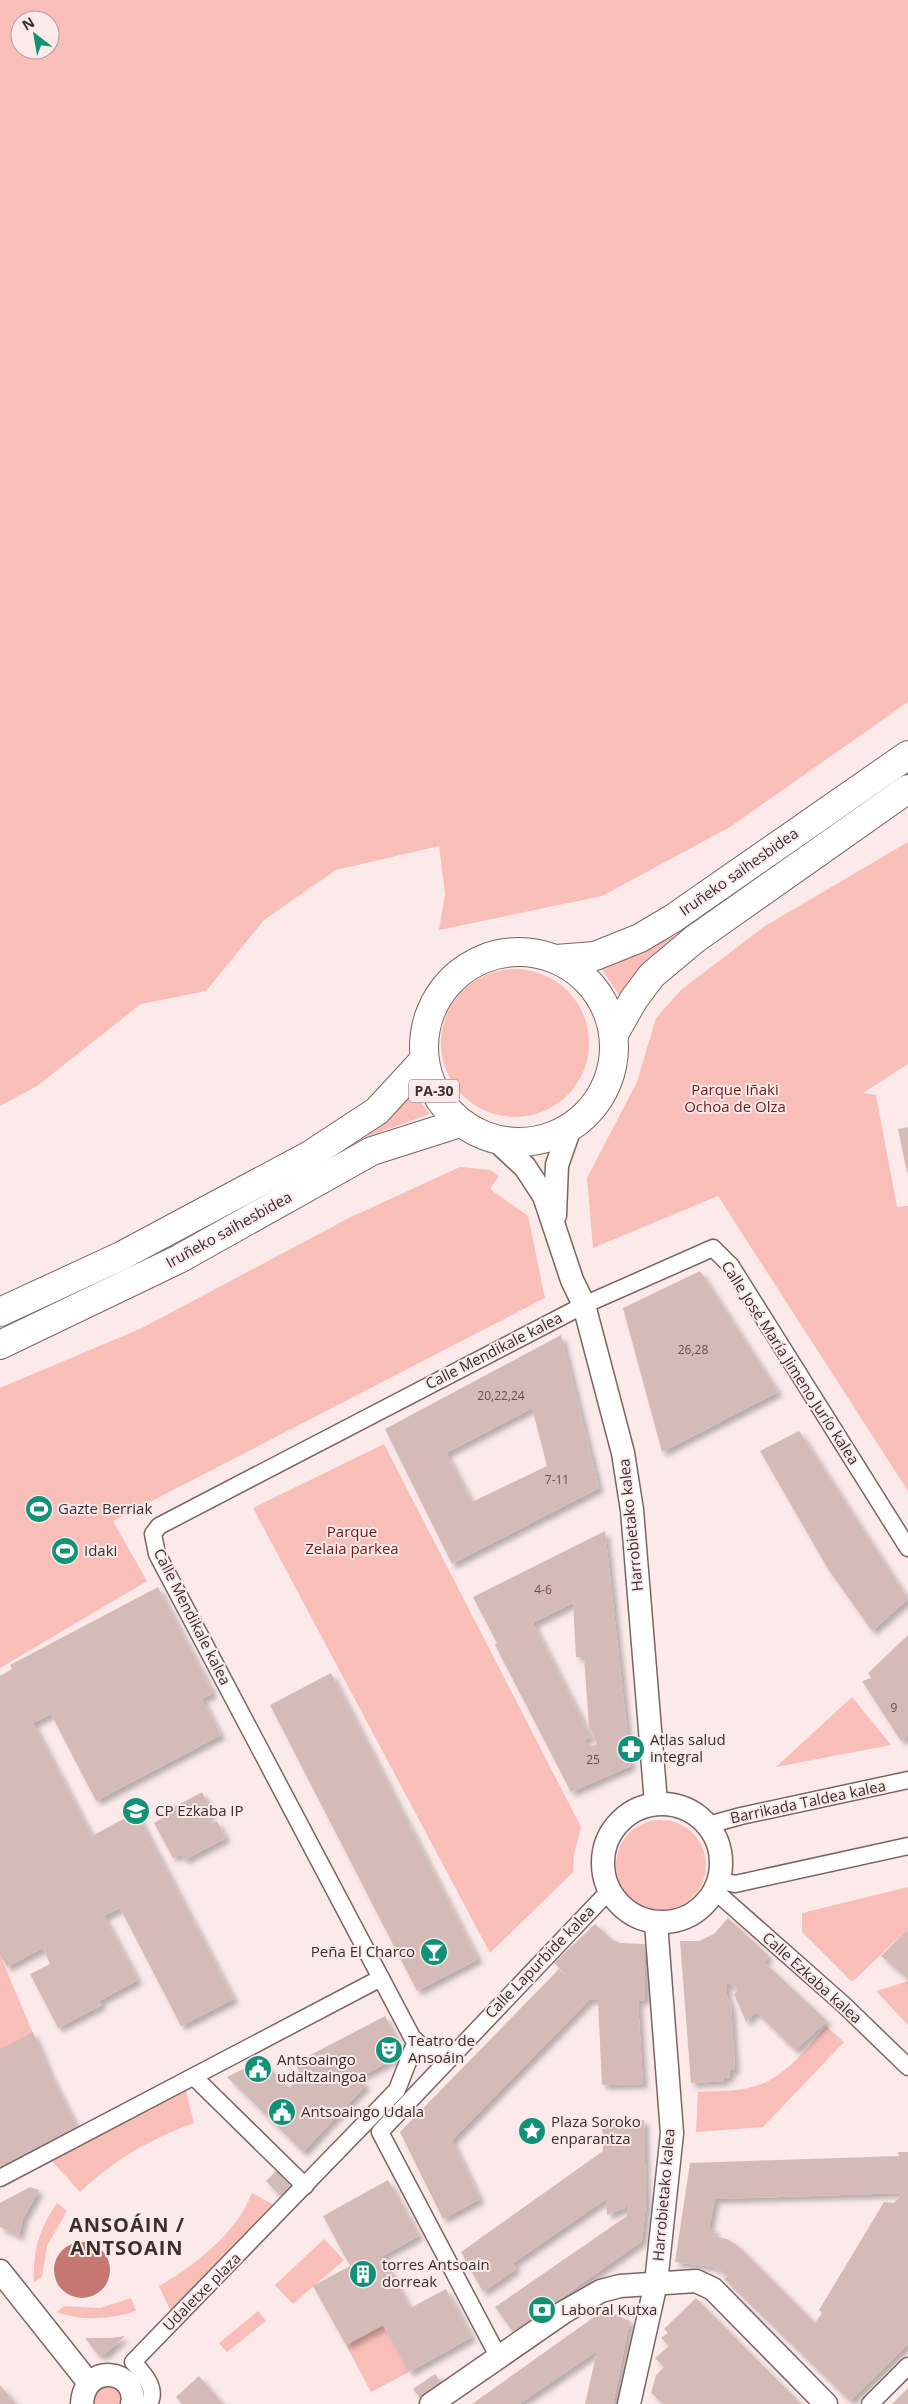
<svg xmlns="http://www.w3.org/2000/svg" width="908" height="2404" viewBox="0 0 908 2404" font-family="'Open Sans',sans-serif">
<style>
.green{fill:#f9beb8;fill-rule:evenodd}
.water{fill:#c57771}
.building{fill:#d5bbb8;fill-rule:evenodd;filter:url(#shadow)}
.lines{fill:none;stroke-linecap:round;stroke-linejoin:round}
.street-casing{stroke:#7c6462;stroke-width:19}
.secondary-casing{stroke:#7c6462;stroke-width:25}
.highway-casing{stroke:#7c6462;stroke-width:30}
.street{stroke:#fff;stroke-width:16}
.secondary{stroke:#fff;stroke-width:22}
.highway{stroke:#fff;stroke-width:28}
.labels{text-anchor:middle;stroke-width:4;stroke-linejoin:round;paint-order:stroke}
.number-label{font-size:12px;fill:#615250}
.shield{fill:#fbeae9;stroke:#746766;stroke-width:1}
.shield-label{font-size:14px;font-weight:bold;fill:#3a2f2e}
.street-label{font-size:15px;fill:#3a2f2e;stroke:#fbeae9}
.park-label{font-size:15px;fill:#751519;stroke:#fbeae9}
.poi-label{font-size:15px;fill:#3a2f2e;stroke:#fbeae9;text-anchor:start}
.district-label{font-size:20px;font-weight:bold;letter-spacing:1px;fill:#3a2f2e;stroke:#fbeae9}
</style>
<defs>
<filter id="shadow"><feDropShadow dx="4.5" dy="4.5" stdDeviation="2.5" flood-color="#0004"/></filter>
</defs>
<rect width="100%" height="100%" fill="#fbeae9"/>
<g class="green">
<path d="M0,0h908v702l-178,125 -128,69 -163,34 6,-36 -6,-48 -103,24 -72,50 -58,71 -65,13 -104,82 -37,20zM20,20h30v30h-30z"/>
<polygon points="908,842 908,1064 863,1093 876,1095 897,1207 908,1206 908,1491 718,1196 593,1248 587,1178 637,1082 656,1018 681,990 765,926"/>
<polygon points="678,934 644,962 619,995 600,966 622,961"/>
<circle cx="515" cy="1043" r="74"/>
<polygon points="413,1093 430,1114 366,1137"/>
<polygon points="460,1167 490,1170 499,1176 490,1189 528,1216 545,1298 113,1521 147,1581 0,1668 0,1388 142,1328 349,1218"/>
<polygon points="384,1444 581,1827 574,1854 573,1872 490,1953 253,1508"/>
<polygon points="852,1697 891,1745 776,1767"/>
<circle cx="661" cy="1865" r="45"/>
<polygon points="908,1887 908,1929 852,1982 802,1932 802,1913"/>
<polygon points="0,1955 51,2076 78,2129 0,2169"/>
<polygon points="908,1981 908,2025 876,1991"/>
<path d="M826,2026l18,16 -81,85 -67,5 2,-40c22,-1 52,0 72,-12 23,-13 39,-34 56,-54z"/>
<path d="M186,2091l8,32c-44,16 -80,37 -114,69l-28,-31z"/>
<path d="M252,2193l24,13 -104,108 -13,-28c36,-21 77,-52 93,-93z"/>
<path d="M57,2203l10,8 -20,35 -5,31 -8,5c-1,-33 5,-52 23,-79z"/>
<polygon points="324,2239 344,2260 293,2304 275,2285"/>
<path d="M131,2298l5,13c-26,8 -53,11 -79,1l7,-6 36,2z"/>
<polygon points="258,2311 266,2321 227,2352 219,2343"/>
<polygon points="383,2325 409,2372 371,2392 346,2345"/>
<polygon points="103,2383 119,2388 124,2404 91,2404 91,2394"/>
</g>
<circle class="water" cx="82" cy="2270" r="28"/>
<g class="building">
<polygon points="908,1127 908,1172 907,1172 898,1129"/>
<polygon points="700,1271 778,1392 662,1452 623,1308"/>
<path d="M561,1335l38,153 -147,76 -67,-135zM532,1408l15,58 -75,36 -26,-49z"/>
<polygon points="799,1431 908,1599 872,1631 828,1569 760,1451"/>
<path d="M605,1531l26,235 -60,26 -76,-147 2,-2 -24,-46zM573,1603l3,54h8l5,69 8,18 -8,3 -5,-7 7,-3 -58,-114z"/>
<polygon points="158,1587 213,1693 202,1699 221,1735 96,1801 51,1714 33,1723 92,1836 136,1812 234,1999 181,2026 120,1908 104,1916 138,1980 99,2001 102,2005 58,2028 30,1974 50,1964 43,1948 7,1967 0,1955 0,1676 12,1669 10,1665"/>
<polygon points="908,1635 908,1735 901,1741 862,1681 871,1678 868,1673"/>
<polygon points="331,1673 478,1959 417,1991 270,1705"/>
<polygon points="202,1792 212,1812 207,1815 212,1824 217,1821 226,1838 184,1860 181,1854 173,1858 154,1823 161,1819 159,1815"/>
<polygon points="728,1918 769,1956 759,1967 764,1962 827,2021 795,2050 756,2012 746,2022 734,1994 738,1990 727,1982 727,1995 731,2006 735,2070 730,2070 730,2077 724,2078 724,2081 691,2083 680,1941 699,1941 714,1934"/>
<polygon points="595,1924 611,1939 620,1943 645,1944 645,2000 638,2001 643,2084 602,2085 598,2000 590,1999 452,2140 480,2199 443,2219 400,2132 559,1969 575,1984 554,1963"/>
<polygon points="908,1929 908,1979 881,1956"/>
<polygon points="385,2016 404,2054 358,2078 366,2085 303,2152 227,2077 261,2060 289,2088 301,2075 295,2063"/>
<polygon points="33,2032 51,2076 78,2129 0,2169 0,2049"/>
<polygon points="644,2120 646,2204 642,2241 513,2332 495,2307 627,2216 627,2202 625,2208 607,2215 606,2199 513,2263 516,2269 483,2292 461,2252 603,2151 602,2121"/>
<path d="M898,2152h10v192l-58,57 -126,-122 4,-3 -14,-9 -39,-5 15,-99 209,-7zM903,2193l-9,10 -10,-1 -65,108 3,3 -7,10 -77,-77 -11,-7 -13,-3 1,-6 -6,-2 6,-29z"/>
<polygon points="277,2170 292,2186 281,2197 266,2181"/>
<polygon points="388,2180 419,2236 382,2256 410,2308 446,2289 472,2337 409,2372 383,2325 346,2345 313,2286 350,2266 323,2216"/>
<polygon points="30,2187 39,2190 23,2219 19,2236 0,2227 0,2203"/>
<polygon points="696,2298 801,2404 663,2404 651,2393 656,2375 664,2367 655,2358 669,2346 661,2338 668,2333 664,2329"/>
<polygon points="604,2310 630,2321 613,2404 585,2404 597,2351 519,2404 472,2404"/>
<polygon points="125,2336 105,2354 98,2355 85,2338 110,2338"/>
<polygon points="435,2374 443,2384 421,2400 413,2389"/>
<polygon points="199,2376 223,2404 182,2404 176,2397"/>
<polygon points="0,2385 16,2404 0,2404"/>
<polygon points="908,2388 908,2404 892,2404"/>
</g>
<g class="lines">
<g class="street-casing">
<g id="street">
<polyline points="708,1825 741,1816 908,1780"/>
<polyline points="719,1880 735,1884 908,1846"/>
<polyline points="715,1891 844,2005 908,2067"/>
<path d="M452,2053c-21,0 -25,0 -40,-16l-255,-483 -4,-20 6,-8 425,-221 129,-57 18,18 177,282"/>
<polyline points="194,2077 305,2186"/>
<polyline points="0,2178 381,1978"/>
<polyline points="499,2358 380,2132 609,1891"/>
<path d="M149,2404c9,-16 -6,-31 -16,-42l264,-272 19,-49"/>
<polyline points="870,2404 908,2366"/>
</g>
</g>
<g class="secondary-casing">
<g id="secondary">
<polyline points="497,1141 525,1167 544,1196 572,1280 584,1305 623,1453 632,1510 656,1803"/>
<polyline points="555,1215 557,1165 570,1128"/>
<circle cx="662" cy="1863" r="59"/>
<polyline points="0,2271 89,2383"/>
<path d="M82,2404c2,-43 57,-34 50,0"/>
<polyline points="431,2404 564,2312 601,2291 620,2286 696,2281 713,2289 826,2404"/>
<polyline points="629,2404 656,2283 672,2133 656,1923"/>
</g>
</g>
<g class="highway-casing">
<g id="highway">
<circle cx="519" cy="1047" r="95"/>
<polyline points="556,959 595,956 640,938 672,919 908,755"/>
<polyline points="614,1034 634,999 652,975 695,939 908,789"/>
<polyline points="0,1312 121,1256 310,1155 377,1111 424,1060"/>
<polyline points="0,1345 179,1259 372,1151 460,1123"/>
</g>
</g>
<use href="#street" class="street"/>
<use href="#secondary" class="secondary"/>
<use href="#highway" class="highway"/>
</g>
<defs>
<g id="stadium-disc" transform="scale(1.4375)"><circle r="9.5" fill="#109178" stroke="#fbeae9"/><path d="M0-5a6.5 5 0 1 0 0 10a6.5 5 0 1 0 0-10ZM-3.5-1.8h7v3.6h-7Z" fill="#fff"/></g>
<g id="pharmacy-disc" transform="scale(1.4375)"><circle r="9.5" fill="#109178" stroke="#fbeae9"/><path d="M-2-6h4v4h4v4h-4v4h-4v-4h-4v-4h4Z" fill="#fff"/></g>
<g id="school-disc" transform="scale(1.4375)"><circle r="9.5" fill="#109178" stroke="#fbeae9"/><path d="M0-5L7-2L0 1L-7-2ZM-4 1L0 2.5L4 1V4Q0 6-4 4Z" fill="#fff"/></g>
<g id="bar-disc" transform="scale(1.4375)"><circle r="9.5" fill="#109178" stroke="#fbeae9"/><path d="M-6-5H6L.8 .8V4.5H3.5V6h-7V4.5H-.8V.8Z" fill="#fff"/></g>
<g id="theatre-disc" transform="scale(1.4375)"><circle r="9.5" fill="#109178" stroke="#fbeae9"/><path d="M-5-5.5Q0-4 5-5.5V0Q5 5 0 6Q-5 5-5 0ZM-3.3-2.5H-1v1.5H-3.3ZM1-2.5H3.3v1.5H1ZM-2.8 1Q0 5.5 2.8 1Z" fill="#fff"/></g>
<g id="civic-disc" transform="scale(1.4375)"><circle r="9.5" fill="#109178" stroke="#fbeae9"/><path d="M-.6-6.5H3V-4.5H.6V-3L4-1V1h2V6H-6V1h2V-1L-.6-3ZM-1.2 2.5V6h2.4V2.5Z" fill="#fff"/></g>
<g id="sight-disc" transform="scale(1.4375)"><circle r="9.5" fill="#109178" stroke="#fbeae9"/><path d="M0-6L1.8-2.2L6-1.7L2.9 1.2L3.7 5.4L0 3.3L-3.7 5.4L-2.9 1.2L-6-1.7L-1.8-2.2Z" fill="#fff"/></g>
<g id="building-disc" transform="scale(1.4375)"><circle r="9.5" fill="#109178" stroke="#fbeae9"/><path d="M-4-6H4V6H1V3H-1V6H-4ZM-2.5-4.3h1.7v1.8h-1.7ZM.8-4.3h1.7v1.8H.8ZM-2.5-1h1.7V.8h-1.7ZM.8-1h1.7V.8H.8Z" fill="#fff"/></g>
<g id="bank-disc" transform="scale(1.4375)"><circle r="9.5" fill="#109178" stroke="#fbeae9"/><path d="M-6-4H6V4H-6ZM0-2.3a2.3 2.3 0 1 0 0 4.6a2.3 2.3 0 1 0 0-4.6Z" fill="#fff"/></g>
</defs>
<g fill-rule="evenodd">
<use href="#stadium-disc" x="39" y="1509"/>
<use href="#stadium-disc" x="65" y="1551"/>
<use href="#pharmacy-disc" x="631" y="1749"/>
<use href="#school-disc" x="136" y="1811"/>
<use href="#bar-disc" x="434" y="1952"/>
<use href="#theatre-disc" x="389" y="2050"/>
<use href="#civic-disc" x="258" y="2069"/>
<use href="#civic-disc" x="282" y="2112"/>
<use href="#sight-disc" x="532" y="2131"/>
<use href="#building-disc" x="363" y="2274"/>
<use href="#bank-disc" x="542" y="2310"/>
</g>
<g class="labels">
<g class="number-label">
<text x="693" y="1354">26,28</text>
<text x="501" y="1400">20,22,24</text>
<text x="557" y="1484">7-11</text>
<text x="543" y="1594">4-6</text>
<text x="894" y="1712">9</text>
<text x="593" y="1764">25</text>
</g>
<rect class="shield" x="409" y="1079.5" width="50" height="23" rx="4"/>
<g class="shield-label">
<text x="434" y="1096">PA-30</text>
</g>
<g class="street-label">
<text transform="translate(739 872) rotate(-35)" y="5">Iruñeko saihesbidea</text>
<text transform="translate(229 1230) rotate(-29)" y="5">Iruñeko saihesbidea</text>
<text transform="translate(494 1351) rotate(-27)" y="5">Calle Mendikale kalea</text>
<text transform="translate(790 1363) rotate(57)" y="5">Calle José María Jimeno Jurío kalea</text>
<text transform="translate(631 1525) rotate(-96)" y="5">Harrobietako kalea</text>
<text transform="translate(192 1617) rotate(63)" y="5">Calle Mendikale kalea</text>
<text transform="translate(808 1802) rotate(-12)" y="5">Barrikada Taldea kalea</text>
<text transform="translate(540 1962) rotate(-46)" y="5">Calle Lapurbide kalea</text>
<text transform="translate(812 1978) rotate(42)" y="5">Calle Ezkaba kalea</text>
<text transform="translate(664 2195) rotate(-85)" y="5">Harrobietako kalea</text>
<text transform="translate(202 2292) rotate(-45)" y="5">Udaletxe plaza</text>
</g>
<g class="park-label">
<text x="735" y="1095">Parque Iñaki<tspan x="735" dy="17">Ochoa de Olza</tspan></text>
<text x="352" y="1537">Parque<tspan x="352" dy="17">Zelaia parkea</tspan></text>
</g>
<g class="poi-label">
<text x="58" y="1514">Gazte Berriak</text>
<text x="84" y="1556">Idaki</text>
<text x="650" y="1745">Atlas salud<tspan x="650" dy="17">integral</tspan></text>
<text x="155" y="1816">CP Ezkaba IP</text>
<text x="415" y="1957" text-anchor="end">Peña El Charco</text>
<text x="408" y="2046">Teatro de<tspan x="408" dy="17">Ansoáin</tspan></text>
<text x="277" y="2065">Antsoaingo<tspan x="277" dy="17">udaltzaingoa</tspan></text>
<text x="301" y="2117">Antsoaingo Udala</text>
<text x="551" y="2127">Plaza Soroko<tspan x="551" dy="17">enparantza</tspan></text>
<text x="382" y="2270">torres Antsoain<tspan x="382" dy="17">dorreak</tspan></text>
<text x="561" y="2315">Laboral Kutxa</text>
</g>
<g class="district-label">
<text x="127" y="2232">ANSOÁIN /<tspan x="127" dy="23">ANTSOAIN</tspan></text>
</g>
</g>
<g transform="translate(35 35) rotate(329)"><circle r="24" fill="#fbeae9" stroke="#ae9f9e"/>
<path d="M0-4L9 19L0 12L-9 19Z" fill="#109178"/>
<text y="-8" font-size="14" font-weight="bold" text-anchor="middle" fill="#3a2f2e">N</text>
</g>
</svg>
